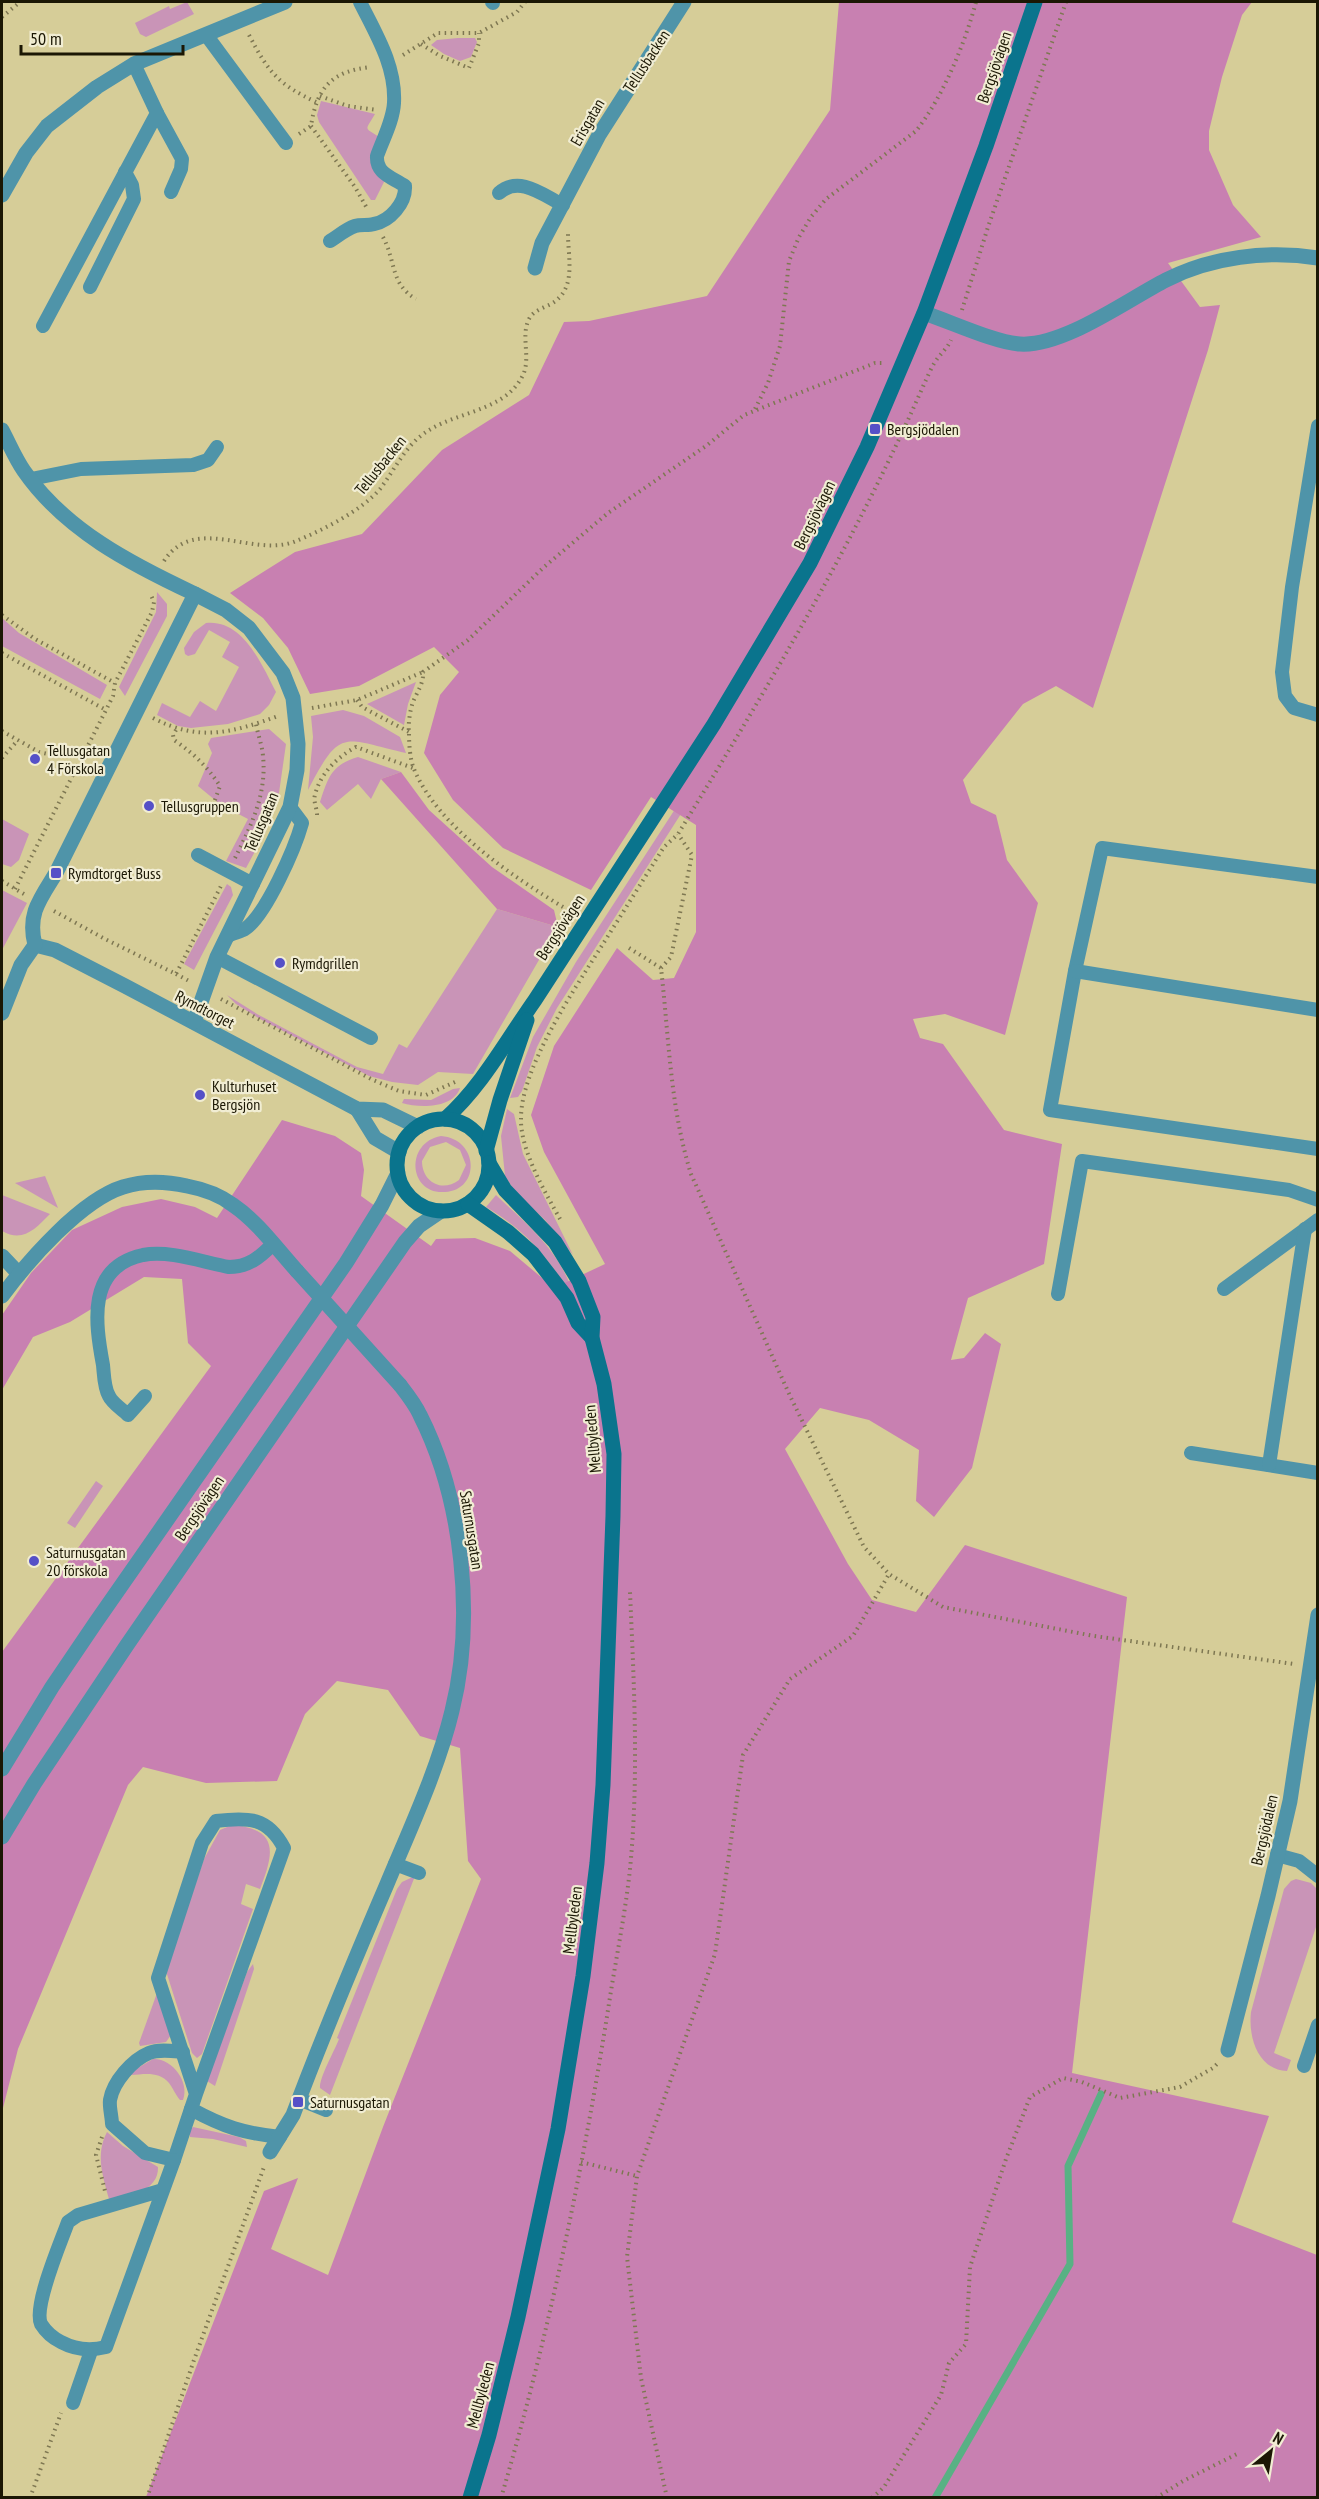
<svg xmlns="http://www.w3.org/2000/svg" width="1319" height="2499" viewBox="0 0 1319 2499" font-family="'PT Sans Narrow',sans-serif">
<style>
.green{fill:#c994b7;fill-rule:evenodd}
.forest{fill:#c880b1}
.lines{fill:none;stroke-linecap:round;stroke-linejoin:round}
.stream{stroke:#58b184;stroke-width:7}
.path{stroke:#7e7752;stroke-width:4;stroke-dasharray:1.5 4.5;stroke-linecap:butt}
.service{stroke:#4f94a9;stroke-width:14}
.minor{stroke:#4f94a9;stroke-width:15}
.tertiary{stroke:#4f94a9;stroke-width:15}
.secondary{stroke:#0a748d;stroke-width:15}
.minor-bridge{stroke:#4f94a9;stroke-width:15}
.poi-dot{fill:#5550c7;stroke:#f1edd3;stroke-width:2}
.labels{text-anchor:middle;stroke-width:4.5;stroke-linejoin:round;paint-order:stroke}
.street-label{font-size:16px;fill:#1b1704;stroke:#f1edd3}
.poi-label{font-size:16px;fill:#1b1704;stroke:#f1edd3;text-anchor:start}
</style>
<rect width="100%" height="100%" fill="#d6cd98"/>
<g class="green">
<polygon points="187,2 194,14 146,37 140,34 135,23 169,6 170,9"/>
<polygon points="458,38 475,38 477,42 471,57 460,61 444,54 431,45 437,40"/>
<path d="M321,101l54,13c-11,19 -11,12 7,25l3,41 -10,20h-4l-52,-78 -2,-7z"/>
<polygon points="157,592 167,604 167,616 125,696 119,687 156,612"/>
<polygon points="2,618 19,633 107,685 100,699 2,646"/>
<path d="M206,623c37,-4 56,42 70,69l-7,13 -9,9 -32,10 -37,4 -13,-2 -21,-11 5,-12 28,14 10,-16 16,10 23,-44 -17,-10 8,-15 -21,-12 -14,24 -7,2 -3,-2 -1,-6 10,-16z"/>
<polygon points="416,682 408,704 404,725 367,704"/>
<path d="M343,710l21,6 36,21 6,16c-63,-14 -65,-27 -98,37l5,-53 -2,-21z"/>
<polygon points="269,729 286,744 279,793 265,833 246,868 226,861 248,819 221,805 198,786 212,753 208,744 211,738"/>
<path d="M358,757l43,15 -20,7 -10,20 -13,-15 -31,26 -7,-8c8,-24 11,-37 38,-45z"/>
<polygon points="716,759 557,1008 537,1047 522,1091 518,1097 510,1098 533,1037 576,962 690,786"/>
<polygon points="2,819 29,834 19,860 11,867 2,864"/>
<polygon points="227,884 231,887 233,895 194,970 184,964"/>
<polygon points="2,890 27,903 2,950"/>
<polygon points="497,909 558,927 473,1074 438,1072 418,1085 392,1082 369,1076 260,1019 236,1004 227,995 257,1014 357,1067 383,1074 399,1044 407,1048"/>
<path d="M460,1088c-7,21 -41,20 -58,15l2,-4 27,1 22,-11z"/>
<polygon points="507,1109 514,1114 523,1154 573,1255 545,1220 516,1193 505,1176 501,1136"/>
<path d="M441,1136c38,3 40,54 4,56 -36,3 -41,-49 -4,-56zM446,1142l14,8 6,15 -7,15c-17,13 -37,2 -37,-19l8,-14z"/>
<polygon points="45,1176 58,1208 15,1183"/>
<path d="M2,1195l48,19c-15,15 -27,29 -48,17z"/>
<path d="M496,1195c36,34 66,57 80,107 -27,-42 -46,-69 -90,-95z"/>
<polygon points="96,1481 103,1486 75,1528 67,1523"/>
<path d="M232,1825c49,4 41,30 28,64l-14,-5 -5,20 12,5 -51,145 -5,4 -5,-5 -26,-82 38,-112 16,-29z"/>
<path d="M415,1876l-85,219 -10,-7c-1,-10 14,-36 19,-49l-2,-1 60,-149 5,-7z"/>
<path d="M1296,1879l15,4 6,6v35l-43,129 17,7 -4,11c-29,-1 -39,-34 -36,-59l33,-123 7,-8z"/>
<polygon points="253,1964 254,1969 215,2086 207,2081 247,1972"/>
<polygon points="157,1993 171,2035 166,2042 140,2046 139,2043"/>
<path d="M153,2059c19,-1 37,23 30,41h-3c-5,-6 -7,-12 -11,-17 -10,-12 -24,-9 -38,-8l5,-6z"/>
<polygon points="193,2127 239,2137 246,2141 247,2147 213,2139 190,2137 190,2131"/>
<path d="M107,2132l16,14 35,21c1,24 -30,30 -49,32 -6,-23 -14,-44 -2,-67z"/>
</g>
<g class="forest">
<polygon points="839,2 1252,2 1242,15 1222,77 1209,131 1209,150 1233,205 1261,237 1168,263 1200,307 1220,305 1208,350 1093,708 1056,686 1023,704 963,780 971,803 996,815 1007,860 1038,903 1005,1035 945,1014 913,1019 920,1038 943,1044 1004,1130 1062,1144 1044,1264 968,1298 951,1360 964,1358 985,1333 1001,1344 972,1468 934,1517 916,1501 919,1450 869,1420 820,1408 785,1449 848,1564 872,1600 916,1612 965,1545 1127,1597 1072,2073 1269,2116 1232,2222 1317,2255 1317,2497 146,2497 264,2191 298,2178 271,2249 328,2275 383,2127 481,1879 468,1861 460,1748 420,1736 388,1690 337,1681 305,1714 277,1781 206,1783 143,1767 128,1785 18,2049 2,2112 2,1652 211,1366 188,1343 182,1279 144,1277 70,1322 33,1337 2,1390 2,1315 31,1273 72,1230 122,1207 161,1199 195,1207 217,1218 282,1120 335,1136 361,1153 364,1170 361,1196 431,1246 436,1239 475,1238 510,1251 554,1288 605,1264 544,1152 531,1115 554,1046 617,948 653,980 674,978 696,932 696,825 651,797 591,890 503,848 453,800 424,753 440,695 459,672 434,647 359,686 310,694 288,648 263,618 230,593 295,552 362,534 442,450 529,395 564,322 589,321 707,296 830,110"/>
<polygon points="401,772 429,810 492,867 554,910 558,927 497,909 381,779"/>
</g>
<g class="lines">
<polyline class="stream" points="935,2498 1070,2264 1068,2166 1101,2094"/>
<g class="path">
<polyline points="2,17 20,2"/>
<path d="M249,35c20,38 29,49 67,67"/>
<polyline points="421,44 440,56 469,68 479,43 479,33"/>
<polyline points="403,55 438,33 479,33 517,12 525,2"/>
<polyline points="320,96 348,106 377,110"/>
<polyline points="311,126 355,187 368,210"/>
<path d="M299,134l12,-8c6,-39 21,-55 60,-59"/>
<path d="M383,237c13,24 7,47 33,62"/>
<polyline points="962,310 988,227 1066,2"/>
<path d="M755,409l13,-26 12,-37 9,-85 10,-24 12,-20 15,-18 90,-68c27,-34 49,-88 60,-129"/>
<path d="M164,561c31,-48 90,-2 132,-20 27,-11 65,-30 84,-52 12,-16 21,-34 35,-48 31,-31 86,-25 107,-64 10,-18 -2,-40 7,-58 4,-8 14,-11 22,-15 26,-15 17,-45 17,-70"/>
<polyline points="2,615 35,639 115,683"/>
<polyline points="2,653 106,710"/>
<polyline points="357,700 362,707 409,732"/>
<polyline points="312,708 357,700 423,672"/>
<path d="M153,718c46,24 78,15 125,-2"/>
<path d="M176,730l-3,5 1,5c19,13 33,26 46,46l-9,25"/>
<polyline points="2,731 39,752 48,754 84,754"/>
<polyline points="2,758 18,740"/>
<path d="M317,815c0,-7 -4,-14 -2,-20 5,-21 22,-38 41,-48l57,21"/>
<path d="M235,858c16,-32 32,-64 28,-102 -1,-11 -5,-21 -7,-32"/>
<polyline points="2,881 24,894"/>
<polyline points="15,889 106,710 113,696 115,683 152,612 154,602 150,593"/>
<path d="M563,907c-51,-31 -125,-80 -149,-138 -4,-9 -5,-25 -5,-36 -1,-9 1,-23 4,-31 4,-10 11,-19 10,-30l45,-32 76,-73 64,-54 98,-67 38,-31 131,-52h9"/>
<polyline points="54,911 105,939 176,974 221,886"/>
<path d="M629,948l32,20c8,70 9,139 30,206l99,222 74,151 25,27 54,33 151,29 200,28"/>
<polyline points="661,968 671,957 692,855 678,834"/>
<polyline points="176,974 191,982"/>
<polyline points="221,999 373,1080 399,1091 426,1095 455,1082"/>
<path d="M560,1219c-15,-27 -40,-69 -39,-101 0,-50 53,-128 80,-171 21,-33 42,-67 63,-100l14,-13c90,-147 178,-294 247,-452 3,-6 6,-14 10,-20 5,-8 12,-13 16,-22"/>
<polyline points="102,2137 96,2155 105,2191"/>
<polyline points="581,2162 637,2176"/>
<polyline points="30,2498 61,2413"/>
<polyline points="147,2498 194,2360 264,2167"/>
<path d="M501,2498c47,-160 81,-324 107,-488 7,-47 17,-94 22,-141 9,-92 4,-185 0,-277"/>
<polyline points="667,2498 641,2378 627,2257 637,2176 715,1954 743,1755 790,1679 853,1636 889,1574"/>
<polyline points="872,2498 884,2487 941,2395 949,2363 966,2344 970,2267 1006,2159 1030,2097 1063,2078 1082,2082 1120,2098 1180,2087 1213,2068 1217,2064"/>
<polyline points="1156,2498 1183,2481 1237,2454"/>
</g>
<g class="service">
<polyline points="492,2 493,3"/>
<polyline points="207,36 286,143"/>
<polyline points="157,113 182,159 181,169 171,192"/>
<path d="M499,193c20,-18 44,2 64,12"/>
<path d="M330,241c8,-5 16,-12 25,-15 6,-2 13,0 19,-2 16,-3 32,-21 31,-38 -13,-9 -29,-12 -28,-30 6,-17 16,-35 17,-53 2,-37 -18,-69 -34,-101"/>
<polyline points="90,287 134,199 132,185 125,172"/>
<polyline points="43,326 157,113 134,64"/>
<polyline points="1318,426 1292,587 1282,672 1285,696 1294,708 1318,715"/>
<polyline points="31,479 81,469 193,465 208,460 217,447"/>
<polyline points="198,855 253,884"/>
<polyline points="1318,877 1102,848 1075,971 1050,1110 1318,1149"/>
<path d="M228,936c5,-3 13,-4 17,-7 21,-14 50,-81 57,-106l-12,-16"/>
<polyline points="217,957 371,1038"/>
<polyline points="1075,971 1318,1010"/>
<polyline points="1224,1289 1318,1220"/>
<polyline points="1058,1294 1082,1161 1289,1190 1318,1200"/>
<path d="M145,1396l-17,19c-5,-5 -16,-12 -19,-19 -5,-8 -5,-22 -6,-31 -8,-43 -16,-98 40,-110 27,-5 59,7 86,12 19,0 30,-9 43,-22"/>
<polyline points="1191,1453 1318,1473"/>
<polyline points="1269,1465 1305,1229"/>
<polyline points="1277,1855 1299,1861 1318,1876"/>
<polyline points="395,1864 419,1873"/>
<path d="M183,2052c-11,-1 -24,-3 -34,1 -17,7 -36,29 -39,47 -1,7 2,17 2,24l33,29 29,7 17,-51"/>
<polyline points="1304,2066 1318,2025"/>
<path d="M196,2094l-38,-116 44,-135 14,-22c32,-4 52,-4 68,27l-88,246 -5,15c33,18 52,24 89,28"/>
<polyline points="299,2099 326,2110"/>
<path d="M163,2190l-85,25 -10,7c-7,20 -35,84 -27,102 5,8 12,14 20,18 15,8 29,9 45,5l68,-187"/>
<polyline points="73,2403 91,2351"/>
</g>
<g class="minor">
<polyline points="2,195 26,153 47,126 97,87 134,64 285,2"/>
<polyline points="535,268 542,243 599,135 684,2"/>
<path d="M924,313c25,8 72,30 96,31 43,3 107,-44 146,-64 45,-23 101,-30 152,-22"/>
<path d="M2,430c7,13 13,28 22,41 41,59 107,93 171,123"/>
<polyline points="35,945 55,950 125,986 357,1109 383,1110 418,1127"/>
<path d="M2,1013l19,-48 14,-20c-8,-31 5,-46 21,-72l139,-279 31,16 23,18 34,45 10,25 5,46 -1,26 -7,37 -73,150 -23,65"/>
<polyline points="357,1109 375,1138 399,1152"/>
<polyline points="2,1256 19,1274"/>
<path d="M2,1296c26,-35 79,-96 121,-109 22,-7 42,-6 64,-1 16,3 33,9 46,19 25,17 44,44 64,66"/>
<polyline points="1228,2050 1268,1896 1290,1801 1318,1615"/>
<path d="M270,2152l23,-37c29,-77 61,-154 94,-231 23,-55 51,-115 65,-173 23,-92 11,-211 -32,-296 -5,-11 -13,-21 -20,-30"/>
</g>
<g class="tertiary">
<polyline points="2,1769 52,1687 96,1622 346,1263 382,1205 398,1173"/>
<polyline points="2,1837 34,1784 127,1645 405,1242 419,1226 441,1211"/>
</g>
<g class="secondary">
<path d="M445,1119c37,-33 61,-78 90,-119l179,-276 96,-161 57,-116 57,-134 62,-167 49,-144"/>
<circle cx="443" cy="1165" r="46"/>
<polyline points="486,1151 500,1100 527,1020"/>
<polyline points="468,1204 508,1232 533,1254 567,1298 578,1323 592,1338"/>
<polyline points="470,2498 489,2435 518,2317 558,2129 583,1976 597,1863 603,1785 613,1516 614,1454 604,1384 592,1338 593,1317 579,1281 555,1242 505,1190 489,1163"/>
</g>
<polyline class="minor-bridge" points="297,1271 400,1385"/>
</g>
<g class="poi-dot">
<rect x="869" y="423" width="12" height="12" rx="3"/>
<circle cx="35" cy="759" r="6"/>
<circle cx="149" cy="806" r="6"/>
<rect x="50" y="867" width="12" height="12" rx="3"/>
<circle cx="280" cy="963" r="6"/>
<circle cx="200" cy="1095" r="6"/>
<circle cx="34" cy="1561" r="6"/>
<rect x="292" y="2096" width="12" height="12" rx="3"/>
</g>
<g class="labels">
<g class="street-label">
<text transform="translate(646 61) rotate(-57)" y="6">Tellusbacken</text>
<text transform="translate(994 67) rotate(-71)" y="6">Bergsjövägen</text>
<text transform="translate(587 122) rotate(-60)" y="6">Erisgatan</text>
<text transform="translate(380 465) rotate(-51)" y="6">Tellusbacken</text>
<text transform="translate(814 515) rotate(-64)" y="6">Bergsjövägen</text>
<text transform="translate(261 822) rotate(-67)" y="6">Tellusgatan</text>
<text transform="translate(560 927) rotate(-57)" y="6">Bergsjövägen</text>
<text transform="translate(205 1009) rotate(27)" y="6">Rymdtorget</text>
<text transform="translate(592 1439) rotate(-95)" y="6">Mellbyleden</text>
<text transform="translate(199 1508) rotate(-56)" y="6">Bergsjövägen</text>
<text transform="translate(472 1530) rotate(81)" y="6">Saturnusgatan</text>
<text transform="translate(1264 1830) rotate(-77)" y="6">Bergsjödalen</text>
<text transform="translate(572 1920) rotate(-83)" y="6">Mellbyleden</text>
<text transform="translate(480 2395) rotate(-75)" y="6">Mellbyleden</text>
</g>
<g class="poi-label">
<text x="887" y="435">Bergsjödalen</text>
<text x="47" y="756">Tellusgatan<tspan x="47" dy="18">4 Förskola</tspan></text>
<text x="161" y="812">Tellusgruppen</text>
<text x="68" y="879">Rymdtorget Buss</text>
<text x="292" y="969">Rymdgrillen</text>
<text x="212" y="1092">Kulturhuset<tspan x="212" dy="18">Bergsjön</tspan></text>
<text x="46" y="1558">Saturnusgatan<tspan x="46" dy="18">20 förskola</tspan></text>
<text x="310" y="2108">Saturnusgatan</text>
</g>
</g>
<rect width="1319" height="2499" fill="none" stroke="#1b1704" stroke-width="6"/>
<g transform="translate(1271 2451) rotate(30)" stroke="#f1edd3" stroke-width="4.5" paint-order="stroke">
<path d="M0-4.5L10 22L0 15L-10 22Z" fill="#1b1704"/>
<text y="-9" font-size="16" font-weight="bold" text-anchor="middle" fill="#1b1704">N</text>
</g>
<path d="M21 45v9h162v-9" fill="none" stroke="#1b1704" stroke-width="3"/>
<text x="30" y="45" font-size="18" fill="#1b1704" stroke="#f1edd3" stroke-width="4.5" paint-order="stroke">50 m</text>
</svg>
